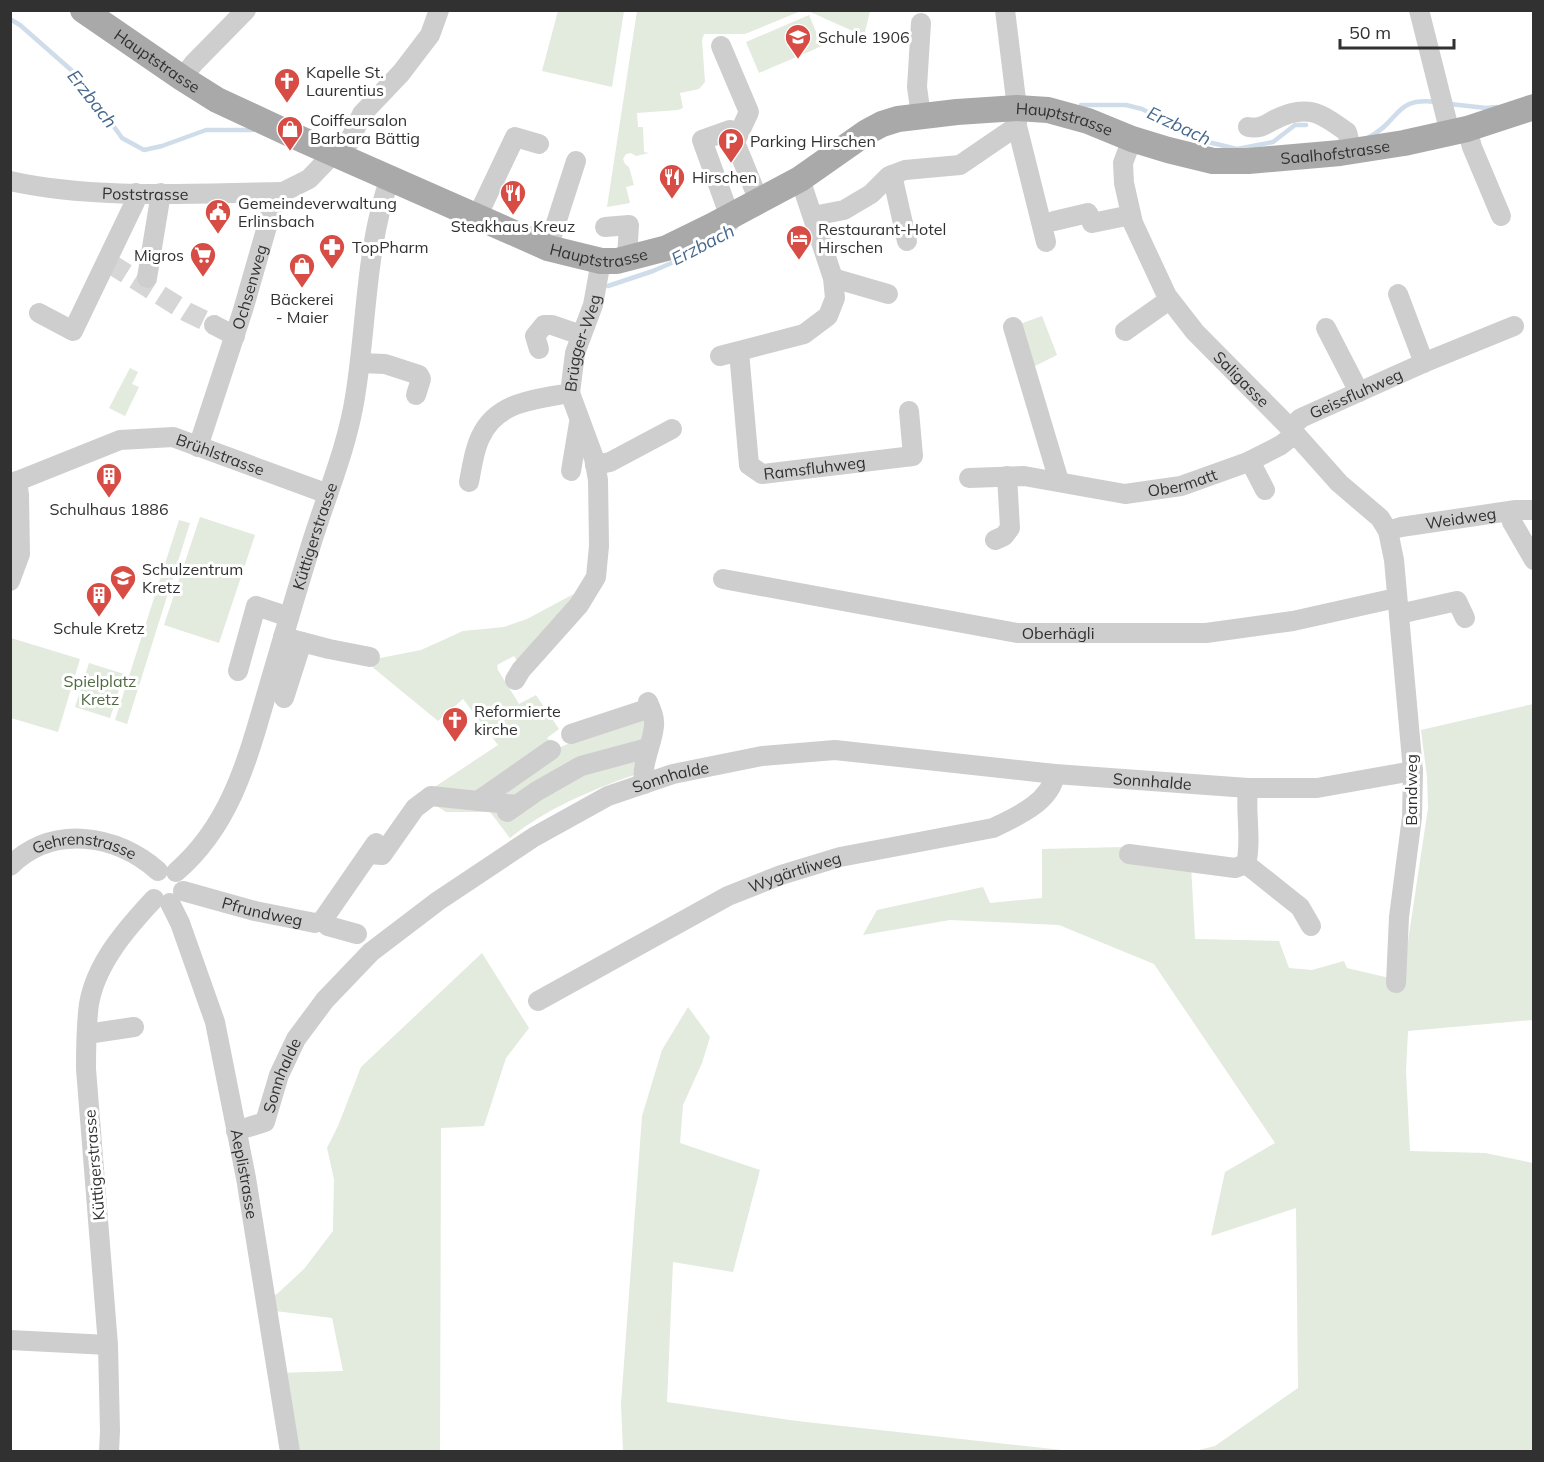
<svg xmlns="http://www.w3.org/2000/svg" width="1544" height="1462" viewBox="0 0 1544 1462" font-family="Mulish,sans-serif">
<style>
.green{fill:#e3eade}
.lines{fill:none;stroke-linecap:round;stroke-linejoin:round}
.stream{stroke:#cfdcea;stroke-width:4.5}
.minor-tunnel{stroke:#d6d6d6;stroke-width:20;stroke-dasharray:20 10;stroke-linecap:butt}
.minor{stroke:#cecece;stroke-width:20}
.major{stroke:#a9a9a9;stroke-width:26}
.labels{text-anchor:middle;stroke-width:6;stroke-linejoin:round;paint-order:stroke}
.poi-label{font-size:16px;fill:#313131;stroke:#fff;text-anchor:start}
.street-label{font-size:16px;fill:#313131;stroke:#fff}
.park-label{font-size:16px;fill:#4f6a42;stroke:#fff}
.water-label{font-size:18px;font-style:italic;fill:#45688d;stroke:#fff}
</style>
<rect width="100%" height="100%" fill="#fff"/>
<g class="green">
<polygon points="558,11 624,11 612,87 542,71"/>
<polygon points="637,11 801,11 745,34 704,34 702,40 705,82 699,89 680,93 683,108 678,110 637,113 638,127 643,127 644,152 649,153 636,156 631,153 626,154 623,159 625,164 629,167 634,185 626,187 630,203 607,207"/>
<polygon points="808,11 870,11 864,36"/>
<polygon points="809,15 822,46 759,73 746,42"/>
<polygon points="1042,316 1057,355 1031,368 1017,325"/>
<polygon points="130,368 138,372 132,384 139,387 125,416 109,408"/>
<polygon points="200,517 255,535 219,643 164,625"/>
<polygon points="179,520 190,523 127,724 115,720"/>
<path d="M583,589l-66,72 -3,-5 -17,9 1,5 21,34 17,-9 23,34 -12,9 11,10 74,-30 12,1 4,9 -14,47c-43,15 -88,34 -124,63l-20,-26h-44l-25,-16 77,-51 -35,-46 -25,22 -73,-60 56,-11 42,-19 41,-4 23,-8z"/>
<polygon points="11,638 80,659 58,732 11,718"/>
<polygon points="89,663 124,674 110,718 75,707"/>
<polygon points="1533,704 1533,1020 1408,1031 1406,1071 1410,1151 1485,1153 1533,1163 1533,1451 1195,1451 1215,1446 1298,1388 1296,1208 1211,1236 1225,1172 1275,1143 1154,964 1059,925 950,920 863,935 877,910 983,887 990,903 1042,898 1042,849 1123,847 1191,865 1195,939 1279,941 1289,968 1312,970 1344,961 1347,968 1402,981 1428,808 1427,777 1421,730"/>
<polygon points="482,953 529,1028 506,1058 484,1126 441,1128 440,1451 290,1451 278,1373 343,1371 332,1318 267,1310 265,1299 277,1294 304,1269 333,1231 334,1179 327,1148 338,1126 361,1067"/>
<polygon points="688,1007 710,1037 702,1063 683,1105 680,1143 760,1170 733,1272 673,1262 667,1402 797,1421 1071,1451 623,1451 621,1404 642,1116 662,1050"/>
</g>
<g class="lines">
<g class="stream">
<polyline points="10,19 20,25 78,76 122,138 144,150 162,146 206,130 253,130"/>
<polyline points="1450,104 1486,108 1497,107"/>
<polyline points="1081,105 1126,105 1142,109 1208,142 1237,149 1273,142 1295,125 1306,125"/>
<path d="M1369,137c32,-16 24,-40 67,-35"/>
<polyline points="608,286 653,271 683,258 736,227"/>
</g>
<polyline class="minor-tunnel" points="116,261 114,266 187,312 214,325"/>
<g class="minor">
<polyline points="1419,10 1450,133"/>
<polyline points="921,23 917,87 921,116"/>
<polyline points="721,46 749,112 735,142"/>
<polyline points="182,78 194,63 246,10"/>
<polyline points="1017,126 1046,242"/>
<path d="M1248,127c12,2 17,-2 26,-7 33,-17 46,-7 73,12l5,20"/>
<polyline points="1467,129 1472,147 1501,216"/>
<path id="s1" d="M1132,139l-9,24 1,20 9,40 34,73 28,36 95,96 49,55 41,35 8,13 6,29 19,211 -1,46 -13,100 -3,66"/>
<polyline points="342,157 362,114 401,73 430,35 439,10"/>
<polyline points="892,175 907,241"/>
<path id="s2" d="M10,181c85,19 186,12 273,11"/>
<polyline points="813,216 844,210 871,194 889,176 905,170 960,165 1017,126 1017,108 1005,10"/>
<polyline points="477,217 515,137 539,144"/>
<polyline points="730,217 702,140 730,130 759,201"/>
<polyline points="1054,221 1088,213 1092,223 1131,215"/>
<polyline points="605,227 629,225 627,258"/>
<polyline points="548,248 576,161"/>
<polyline points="147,278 161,193"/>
<polyline points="833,278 888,294"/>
<polyline points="1398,294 1424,363"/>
<polyline points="39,313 73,331 135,202 136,193"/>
<polyline points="214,325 235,336"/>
<polyline points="1013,327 1059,481"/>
<polyline points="1326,328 1359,392"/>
<polyline points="1125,331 1169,300"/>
<polyline points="539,349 535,336 544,325 552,325 581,335"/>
<path id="s3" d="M739,352l10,113 13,9 151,-18 -4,-45"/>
<polyline points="720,356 804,334 828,316 835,298 833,278 800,179"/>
<polyline points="360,363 385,364 419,375 421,379 416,395"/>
<path id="s4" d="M1290,428l11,-10 127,-57 86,-35"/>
<path id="s5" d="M198,447l45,-137 29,-101 11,-17 26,-13 25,-26"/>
<polyline points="1250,461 1265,490"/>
<polyline points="595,465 610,462 672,429"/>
<polyline points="571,471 579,423"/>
<path id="s6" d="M969,478l55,-2 101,18 56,-8 67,-24 33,-17 14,-11"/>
<path d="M469,482c3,-15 5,-33 12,-46 16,-35 56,-37 89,-43"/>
<path id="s7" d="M10,484l110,-44 53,-3 155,57"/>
<polyline points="1509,512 1512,522 1534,560"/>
<path id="s8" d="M1388,531l13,-4 115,-17h18"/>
<polyline points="995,540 1004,536 1010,528 1007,476"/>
<path id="s9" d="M723,579l294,54h189l87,-12 103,-23"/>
<polyline points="10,581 20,554 19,495 17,481"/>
<polyline points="1399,614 1457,601 1465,618"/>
<polyline points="283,637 329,649 370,657"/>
<polyline points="238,671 256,606 289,617"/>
<path id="s10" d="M515,680l6,-10 58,-65 17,-28 3,-31 -1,-66 -4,-22 -24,-65 5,-40 18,-48 8,-44"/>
<polyline points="284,698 302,642"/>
<polyline points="571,734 650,708"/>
<path d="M644,784c-3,-21 8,-38 10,-58 1,-9 -3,-16 -6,-24"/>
<polyline points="478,801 551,750"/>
<polyline points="507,812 537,791 581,766 648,748"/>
<polyline points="369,854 382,855 415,808 431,796 517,805"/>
<path d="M1129,854l106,14 11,-4c6,-24 -1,-51 2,-76"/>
<polyline points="1246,864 1300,907 1311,926"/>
<path id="s11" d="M10,866c43,-42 106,-32 148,5"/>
<path id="s12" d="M176,872c56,-48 72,-115 92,-183 14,-48 28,-96 43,-144 15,-49 36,-97 44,-148 12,-72 10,-149 35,-219"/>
<path id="s13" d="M183,891l72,20 60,12 7,-2 54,-78"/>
<path id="s14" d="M170,903l10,20 35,99 31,156 44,274"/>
<polyline points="322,921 328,926 357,934"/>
<path id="s15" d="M538,1001l190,-105 53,-21 59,-18 153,-29c23,-11 58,-26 62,-54"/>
<polyline points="87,1034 134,1027"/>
<path id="s16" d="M236,1131l29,-9 14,-47 17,-36 29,-39 46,-48 67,-51 96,-64 74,-41 65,-22 89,-18 73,-6 220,24 193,14h69l96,-17"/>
<polyline points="10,1340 108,1345"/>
<path d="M109,1452l1,-21 -2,-86 -22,-276c0,-21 0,-43 3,-65 7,-41 38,-76 65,-105"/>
</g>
<path class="major" id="s17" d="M83,10l99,68 35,22 86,40 245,108 53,13h16l50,-13 45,-22 88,-47 67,-47 15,-8 16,-5 59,-7 60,-4 31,2 40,11 44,18 36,11 45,11h35l92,-8 64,-10 63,-14 67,-22"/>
</g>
<defs>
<g id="school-pin" transform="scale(1.35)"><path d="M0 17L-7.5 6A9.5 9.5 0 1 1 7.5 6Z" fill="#d74c44" stroke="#fff"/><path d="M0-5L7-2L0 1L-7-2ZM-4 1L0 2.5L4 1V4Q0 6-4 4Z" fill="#fff"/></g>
<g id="church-pin" transform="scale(1.35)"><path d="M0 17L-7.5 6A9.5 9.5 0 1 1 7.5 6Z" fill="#d74c44" stroke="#fff"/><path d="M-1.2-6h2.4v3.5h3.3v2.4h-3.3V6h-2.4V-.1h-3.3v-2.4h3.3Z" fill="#fff"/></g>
<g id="shop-pin" transform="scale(1.35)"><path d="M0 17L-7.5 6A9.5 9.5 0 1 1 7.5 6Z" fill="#d74c44" stroke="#fff"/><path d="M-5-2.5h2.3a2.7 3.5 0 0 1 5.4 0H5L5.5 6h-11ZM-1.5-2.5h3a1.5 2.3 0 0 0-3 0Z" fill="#fff"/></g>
<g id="parking-pin" transform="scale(1.35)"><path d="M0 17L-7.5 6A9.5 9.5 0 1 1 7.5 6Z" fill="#d74c44" stroke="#fff"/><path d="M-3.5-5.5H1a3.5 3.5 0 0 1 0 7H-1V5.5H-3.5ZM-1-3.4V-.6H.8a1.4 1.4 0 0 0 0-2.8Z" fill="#fff"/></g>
<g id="restaurant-pin" transform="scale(1.35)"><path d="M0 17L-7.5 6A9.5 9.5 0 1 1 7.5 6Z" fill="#d74c44" stroke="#fff"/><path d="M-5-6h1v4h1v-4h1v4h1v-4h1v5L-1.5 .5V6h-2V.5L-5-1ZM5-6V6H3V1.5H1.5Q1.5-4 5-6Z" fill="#fff"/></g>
<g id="civic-pin" transform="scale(1.35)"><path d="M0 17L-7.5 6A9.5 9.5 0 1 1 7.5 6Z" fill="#d74c44" stroke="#fff"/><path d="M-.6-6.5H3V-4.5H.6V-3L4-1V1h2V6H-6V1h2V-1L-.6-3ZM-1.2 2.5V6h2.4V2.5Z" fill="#fff"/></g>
<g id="hotel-pin" transform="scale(1.35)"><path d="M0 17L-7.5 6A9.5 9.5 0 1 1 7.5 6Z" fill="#d74c44" stroke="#fff"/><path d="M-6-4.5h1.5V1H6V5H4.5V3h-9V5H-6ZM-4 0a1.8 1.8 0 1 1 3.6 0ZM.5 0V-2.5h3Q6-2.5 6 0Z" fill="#fff"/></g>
<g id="pharmacy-pin" transform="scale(1.35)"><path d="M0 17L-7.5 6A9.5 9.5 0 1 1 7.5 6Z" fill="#d74c44" stroke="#fff"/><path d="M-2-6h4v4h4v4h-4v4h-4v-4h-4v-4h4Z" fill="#fff"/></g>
<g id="supermarket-pin" transform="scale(1.35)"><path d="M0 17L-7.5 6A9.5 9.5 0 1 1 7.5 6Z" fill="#d74c44" stroke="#fff"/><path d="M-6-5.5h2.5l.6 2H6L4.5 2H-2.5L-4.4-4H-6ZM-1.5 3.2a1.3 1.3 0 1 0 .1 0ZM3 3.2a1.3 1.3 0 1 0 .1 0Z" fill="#fff"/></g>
<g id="building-pin" transform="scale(1.35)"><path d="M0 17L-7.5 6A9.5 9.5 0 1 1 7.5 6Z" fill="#d74c44" stroke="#fff"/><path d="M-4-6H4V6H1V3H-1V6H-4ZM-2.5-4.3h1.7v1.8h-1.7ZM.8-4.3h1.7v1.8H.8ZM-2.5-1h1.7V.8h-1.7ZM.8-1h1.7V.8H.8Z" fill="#fff"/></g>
</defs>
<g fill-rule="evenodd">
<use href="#school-pin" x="798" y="37"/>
<use href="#church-pin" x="287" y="81"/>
<use href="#shop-pin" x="290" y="129"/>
<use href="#parking-pin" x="731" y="141"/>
<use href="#restaurant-pin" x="672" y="177"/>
<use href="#restaurant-pin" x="513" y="193"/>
<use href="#civic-pin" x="218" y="212"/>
<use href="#hotel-pin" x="799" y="238"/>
<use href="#pharmacy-pin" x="332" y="247"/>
<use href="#supermarket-pin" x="203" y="255"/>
<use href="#shop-pin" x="302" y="266"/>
<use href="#building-pin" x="109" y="476"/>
<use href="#school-pin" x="123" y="578"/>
<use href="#building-pin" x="99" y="595"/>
<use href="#church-pin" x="455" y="720"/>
</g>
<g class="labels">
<g class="poi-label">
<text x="818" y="43">Schule 1906</text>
<text x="306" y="78">Kapelle St.<tspan x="306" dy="18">Laurentius</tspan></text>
<text x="310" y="126">Coiffeursalon<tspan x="310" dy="18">Barbara Bättig</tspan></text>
<text x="750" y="147">Parking Hirschen</text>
<text x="692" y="183">Hirschen</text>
<text x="238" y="209">Gemeindeverwaltung<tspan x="238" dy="18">Erlinsbach</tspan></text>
<text x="513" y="232" text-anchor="middle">Steakhaus Kreuz</text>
<text x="818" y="235">Restaurant-Hotel<tspan x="818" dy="18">Hirschen</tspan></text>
<text x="352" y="253">TopPharm</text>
<text x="184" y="261" text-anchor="end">Migros</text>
<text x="302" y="305" text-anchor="middle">Bäckerei<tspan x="302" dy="18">- Maier</tspan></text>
<text x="109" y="515" text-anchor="middle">Schulhaus 1886</text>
<text x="142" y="575">Schulzentrum<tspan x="142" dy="18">Kretz</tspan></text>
<text x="99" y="634" text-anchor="middle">Schule Kretz</text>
<text x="474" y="717">Reformierte<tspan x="474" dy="18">kirche</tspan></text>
</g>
<g class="street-label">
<text dy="6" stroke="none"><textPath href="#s17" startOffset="90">Hauptstrasse</textPath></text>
<text dy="6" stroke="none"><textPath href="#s17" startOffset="1080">Hauptstrasse</textPath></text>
<text dy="6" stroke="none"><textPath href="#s17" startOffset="1358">Saalhofstrasse</textPath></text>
<text dy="6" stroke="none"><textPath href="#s2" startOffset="136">Poststrasse</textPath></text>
<text dy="6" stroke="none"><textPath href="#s17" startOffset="576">Hauptstrasse</textPath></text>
<text dy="6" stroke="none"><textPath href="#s5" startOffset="168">Ochsenweg</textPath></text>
<text dy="6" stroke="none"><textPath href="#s10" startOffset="372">Brügger-Weg</textPath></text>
<text dy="6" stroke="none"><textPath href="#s1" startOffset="279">Saligasse</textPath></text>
<text dy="6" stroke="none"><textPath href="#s4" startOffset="75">Geissfluhweg</textPath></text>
<text dy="6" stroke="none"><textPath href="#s7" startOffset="222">Brühlstrasse</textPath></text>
<text dy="6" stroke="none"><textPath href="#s3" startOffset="182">Ramsfluhweg</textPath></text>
<text dy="6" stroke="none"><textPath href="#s6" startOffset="216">Obermatt</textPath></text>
<text dy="6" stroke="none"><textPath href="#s8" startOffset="74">Weidweg</textPath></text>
<text dy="6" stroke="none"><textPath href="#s12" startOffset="368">Küttigerstrasse</textPath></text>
<text dy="6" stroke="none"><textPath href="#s9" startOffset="340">Oberhägli</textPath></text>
<text dy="6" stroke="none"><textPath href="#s16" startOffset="584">Sonnhalde</textPath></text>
<text dy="6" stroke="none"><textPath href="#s16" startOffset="1070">Sonnhalde</textPath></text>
<text transform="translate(1411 790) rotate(-90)" y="6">Bandweg</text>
<text dy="6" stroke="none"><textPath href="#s11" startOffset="82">Gehrenstrasse</textPath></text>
<text dy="6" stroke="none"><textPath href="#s15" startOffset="288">Wygärtliweg</textPath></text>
<text dy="6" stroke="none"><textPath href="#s13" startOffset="82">Pfrundweg</textPath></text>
<text dy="6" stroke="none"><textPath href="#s16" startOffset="80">Sonnhalde</textPath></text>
<text transform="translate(94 1165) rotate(-95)" y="6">Küttigerstrasse</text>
<text dy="6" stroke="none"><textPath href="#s14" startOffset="282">Aeplistrasse</textPath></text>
</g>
<g class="park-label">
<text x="100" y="687">Spielplatz<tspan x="100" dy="18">Kretz</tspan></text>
</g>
<g class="water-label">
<text transform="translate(92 99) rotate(52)" y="6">Erzbach</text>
<text transform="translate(1179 126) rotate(25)" y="6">Erzbach</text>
<text transform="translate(703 245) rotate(-27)" y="6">Erzbach</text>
</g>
</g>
<rect width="1544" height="1462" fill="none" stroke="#313131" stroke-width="24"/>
<path d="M1340 39v9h114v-9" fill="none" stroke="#313131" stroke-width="3"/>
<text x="1349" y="39" font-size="18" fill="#313131" stroke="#ffffff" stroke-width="4.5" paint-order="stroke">50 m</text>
</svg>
